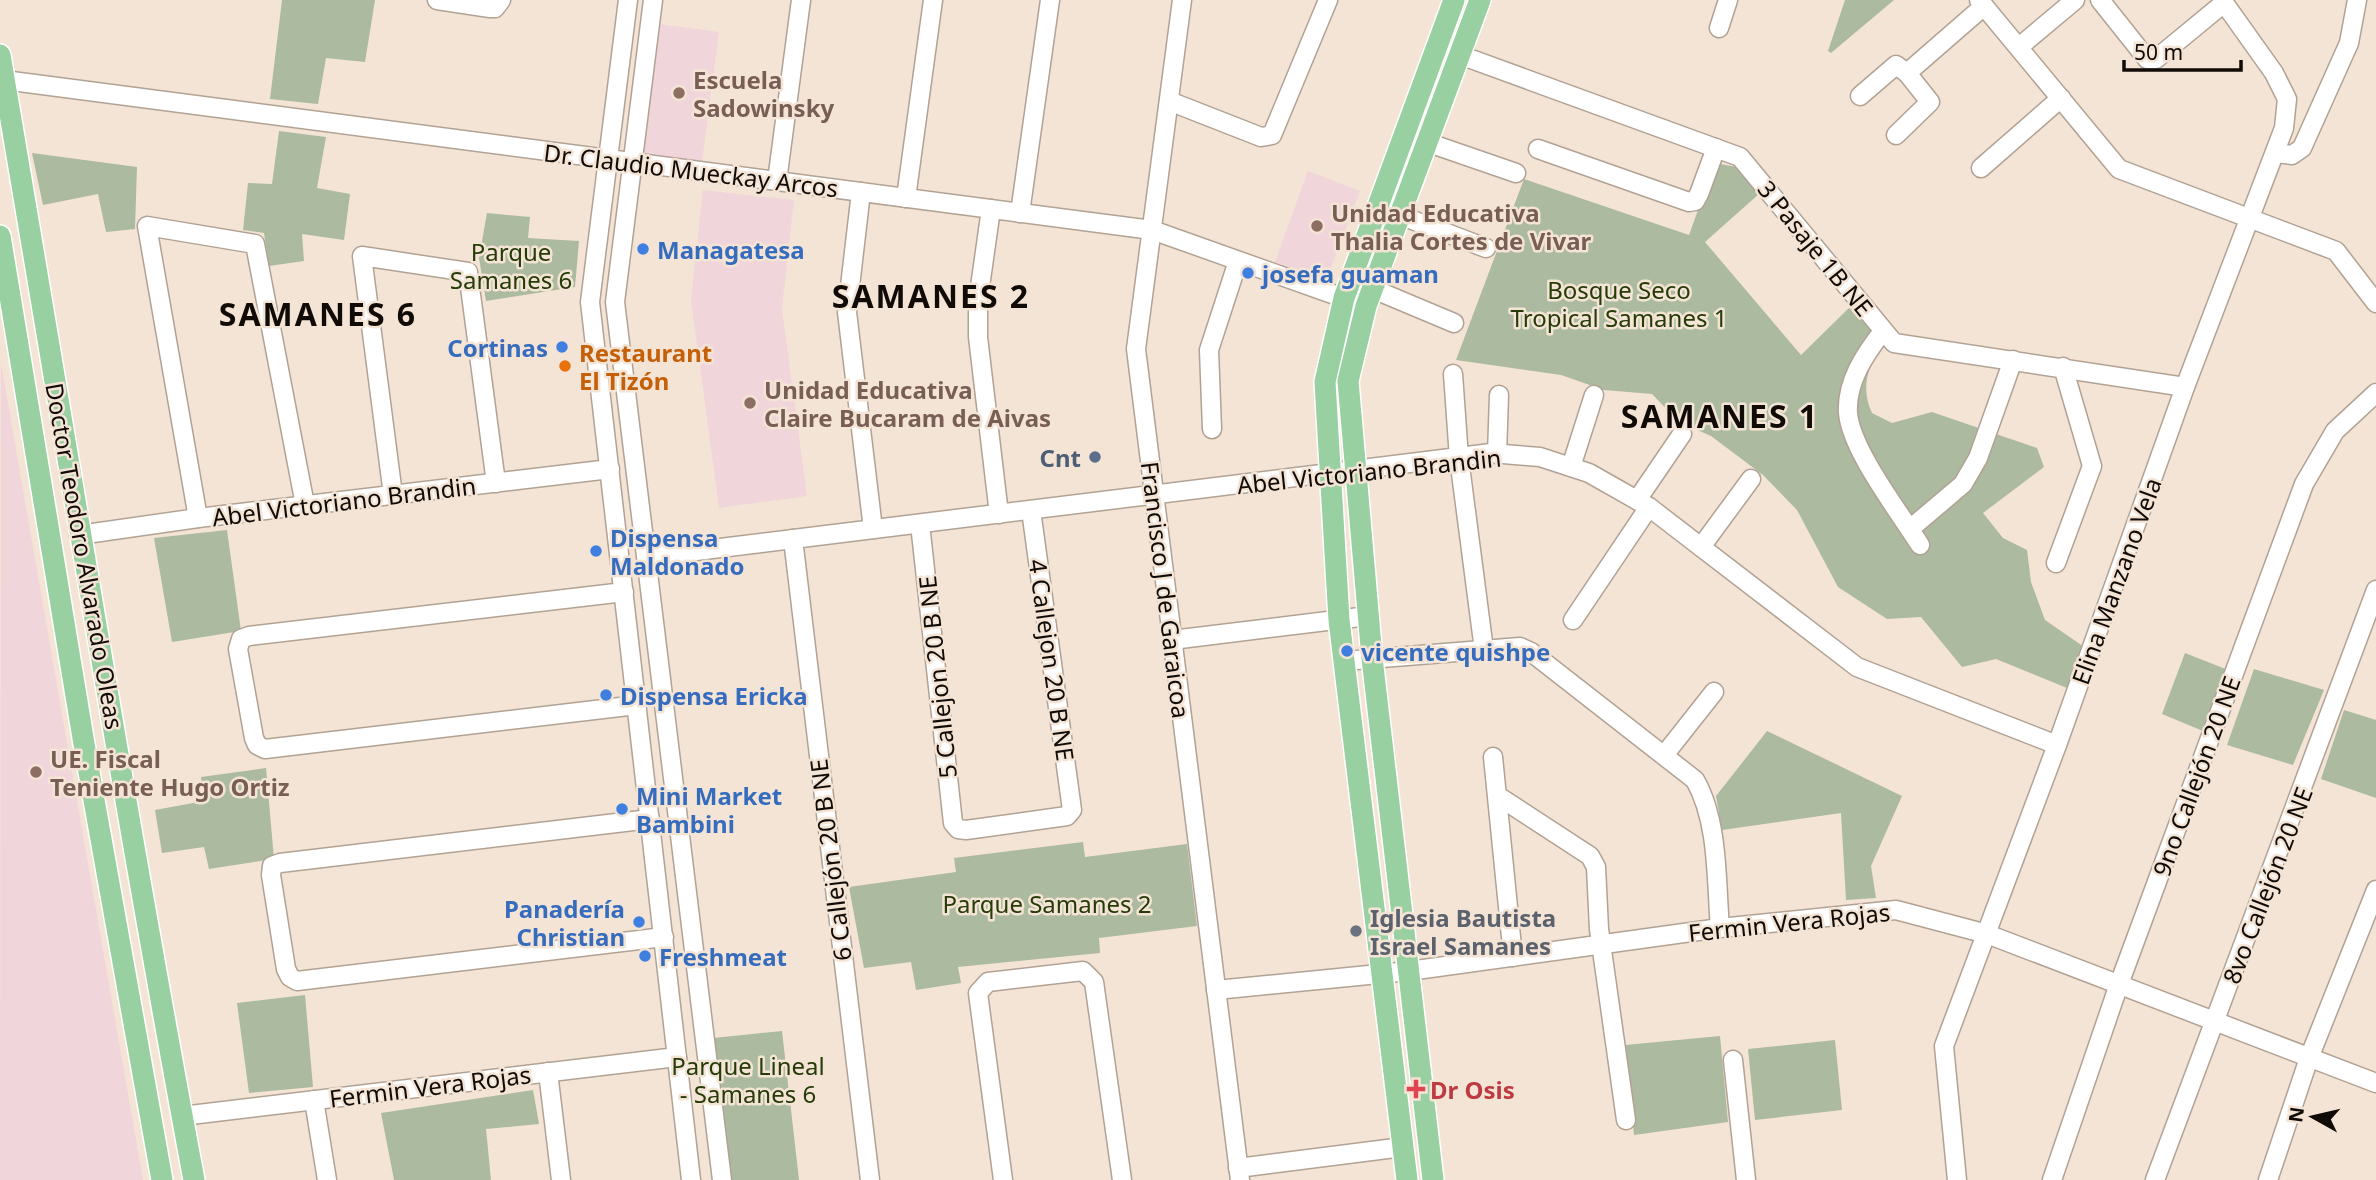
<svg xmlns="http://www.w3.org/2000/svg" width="2376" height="1180" font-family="'Noto Sans',sans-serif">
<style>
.education{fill:#f0d6db}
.green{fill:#acbaa0}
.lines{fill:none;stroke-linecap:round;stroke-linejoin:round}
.minor-casing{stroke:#b1a294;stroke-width:21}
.major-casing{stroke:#fff;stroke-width:24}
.minor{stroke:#fff;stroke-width:18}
.major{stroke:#98d0a2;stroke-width:21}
.education-dot{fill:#8d6e63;stroke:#f4e4d5;stroke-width:2.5}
.shop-dot{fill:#3f7fe0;stroke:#f4e4d5;stroke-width:2.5}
.food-dot{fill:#e8710a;stroke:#f4e4d5;stroke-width:2.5}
.service-dot{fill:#5c6f8a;stroke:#f4e4d5;stroke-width:2.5}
.worship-dot{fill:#6b7280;stroke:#f4e4d5;stroke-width:2.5}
.health-dot{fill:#e0444e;stroke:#f4e4d5;stroke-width:2.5}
.labels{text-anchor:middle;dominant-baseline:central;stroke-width:5;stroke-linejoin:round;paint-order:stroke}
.education-label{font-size:24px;font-weight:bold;fill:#785e54;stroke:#f4e4d5;text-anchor:start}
.street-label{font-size:24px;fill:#100b07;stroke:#f4e4d5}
.shop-label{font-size:24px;font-weight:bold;fill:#366cbe;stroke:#f4e4d5;text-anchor:start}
.park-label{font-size:24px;fill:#253b08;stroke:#f4e4d5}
.food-label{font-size:24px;font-weight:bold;fill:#c56008;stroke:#f4e4d5;text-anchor:start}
.service-label{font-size:24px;font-weight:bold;fill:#4e5e75;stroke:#f4e4d5;text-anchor:end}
.worship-label{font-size:24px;font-weight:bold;fill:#5b616d;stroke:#f4e4d5;text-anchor:start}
.health-label{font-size:24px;font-weight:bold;fill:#be3a42;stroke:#f4e4d5;text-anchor:start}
.district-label{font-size:32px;font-weight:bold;letter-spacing:2px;fill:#100b07;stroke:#f4e4d5}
</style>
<rect width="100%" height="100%" fill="#f4e4d5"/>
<g class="education">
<polygon points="658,24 719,32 702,161 639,154"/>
<polygon points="1308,171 1360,191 1326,281 1275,262"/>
<polygon points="703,190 794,200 782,309 807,496 719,508 691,300"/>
<polygon points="1,363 143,1180 0,1180"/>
</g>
<g class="green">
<polygon points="282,0 375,0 365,62 326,58 318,104 270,99"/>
<polygon points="1845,0 1894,0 1831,53 1828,51"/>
<polygon points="279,131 326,137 317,188 350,194 344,240 302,234 304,261 269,266 264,233 243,230 248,183 272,184"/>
<polygon points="32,153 137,167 135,229 106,232 98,194 43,205"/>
<path d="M1715,163L1737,167L1760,193L1705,242L1801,355L1852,305L1884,346C1866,366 1861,390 1872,413L1892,423L1932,412L2037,448L2044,467L1983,513L2003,538L2027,550L2031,582L2045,620L2087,649L2072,690L1996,659L1962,667L1921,617L1887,619L1838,587L1797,510L1763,475L1711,436L1679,422L1652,394L1604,390L1561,375L1456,360L1524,179L1689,235Z"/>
<polygon points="487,213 530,217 528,238 579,241 575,287 486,301 479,258"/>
<polygon points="227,530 241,631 172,642 154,538"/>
<polygon points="2185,653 2228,670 2203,731 2162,714"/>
<polygon points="2254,669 2324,690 2293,765 2227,745"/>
<polygon points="2344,710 2376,720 2376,798 2321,779"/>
<polygon points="1767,731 1902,796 1871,866 1876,898 1846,900 1841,813 1722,830 1716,796"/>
<polygon points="266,768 274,859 209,869 204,847 162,853 155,810 204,801 201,777"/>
<polygon points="1083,842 1085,857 1187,844 1197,926 1099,938 1100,953 958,967 961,983 916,990 911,962 864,968 849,887 956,872 954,858"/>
<polygon points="305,995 313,1087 249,1093 237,1003"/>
<polygon points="782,1031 799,1180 722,1180 704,1039"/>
<polygon points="1720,1036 1728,1122 1634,1135 1625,1045"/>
<polygon points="1835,1040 1842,1110 1755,1120 1748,1049"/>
<polygon points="533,1090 539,1124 486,1129 491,1180 394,1180 381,1113"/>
</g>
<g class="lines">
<defs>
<g id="minor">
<polyline points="437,0 490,8 495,8 501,0"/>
<polyline points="628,0 590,302 691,1180"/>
<polyline points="653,0 615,302 722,1180"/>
<polyline points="1182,0 1136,349 1240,1180"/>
<polyline points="1979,0 2119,169 2336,251 2376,303"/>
<polyline points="2100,0 2147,59 2156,59 2224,3"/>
<polyline points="1719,28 1728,0"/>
<polyline points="2019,47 2075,0"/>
<polyline points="1460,55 1740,157 1894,343 2185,387"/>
<polyline points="4,80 1152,230 1366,306"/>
<polyline points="1860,96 1896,65 1907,73"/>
<polyline points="1169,101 1261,137 1272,135 1328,0"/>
<polyline points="1896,135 1930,102 1907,73 1984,6"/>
<polyline points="1429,143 1516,173"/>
<polyline points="1538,149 1689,202 1695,201 1699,194 1716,148"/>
<polyline points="2276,153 2292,155 2302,148 2349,43 2357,0"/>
<polyline points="1981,168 2061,98"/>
<polyline points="777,181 801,0"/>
<polyline points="861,192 847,312 873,529"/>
<polyline points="906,198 933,0"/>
<polyline points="991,209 978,301 978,337 999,514"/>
<polyline points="1020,213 1050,0"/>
<polyline points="1402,216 1486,248"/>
<polyline points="1373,289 1454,323"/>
<path d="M1883,331C1865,354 1846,382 1848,413C1851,450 1900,513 1920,545"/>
<polyline points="1453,374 1459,458 1484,650"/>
<polyline points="1212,429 1209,350 1238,261"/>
<polyline points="1497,454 1499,395"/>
<polyline points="1571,467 1594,395"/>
<polyline points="393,495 362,256 468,272 496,483"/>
<polyline points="1637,500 1682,434"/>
<polyline points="198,518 147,226 255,244 305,505"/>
<polyline points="920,524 953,823 958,829 966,830 1067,816 1072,810 1031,510"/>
<polyline points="1910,529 1963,484 1978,458 2013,360"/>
<polyline points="79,535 198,518 610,469"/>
<polyline points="793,539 870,1180"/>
<polyline points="1701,547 1751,479"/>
<polyline points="647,557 1491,453 1540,457 1589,473 1649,507 1857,667 2057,745"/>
<polyline points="2056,563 2092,466 2063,367"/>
<polyline points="624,592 249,636 241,639 238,649 254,738 257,745 265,749 637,705"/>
<polyline points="1573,620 1649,507"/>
<polyline points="1172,640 1368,616"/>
<path d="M1344,661L1520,647L1531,652L1695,780C1719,822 1716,881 1720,928"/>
<polyline points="1665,754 1714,692"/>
<polyline points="1493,757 1513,957"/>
<polyline points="1498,796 1590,856 1596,867 1599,929 1626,1120"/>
<polyline points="650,819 280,863 272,866 271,875 286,969 290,977 297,981 664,937"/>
<polyline points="1216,990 1409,971 1720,928 1896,910 1987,934 2376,1083"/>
<polyline points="1733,1060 1746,1180"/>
<polyline points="548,1072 561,1180"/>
<polyline points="314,1100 327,1180"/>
<polyline points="182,1116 677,1057"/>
<polyline points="1238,1168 1403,1147"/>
<polyline points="1003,1180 978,993 988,982 1083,971 1094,982 1122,1180"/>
<polyline points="1957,1180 1944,1046 2057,745 2185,387 2284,128 2287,99 2274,73 2222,0"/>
<polyline points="2052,1180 2118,987 2304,484 2335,431 2376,393"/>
<polyline points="2155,1180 2376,590"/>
<polyline points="2268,1180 2309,1058 2376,890"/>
</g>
<g id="major">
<path d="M0,55C64,430 124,806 194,1180"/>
<polyline points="0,236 84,744 162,1180"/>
<polyline points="1407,1180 1339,620 1325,382 1344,298 1454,0"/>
<polyline points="1433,1180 1372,658 1348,381 1366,306 1480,0"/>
</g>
</defs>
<use href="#minor" class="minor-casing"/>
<use href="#major" class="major-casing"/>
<use href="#minor" class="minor"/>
<use href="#major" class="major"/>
</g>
<g class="education-dot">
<circle cx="679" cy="93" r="7"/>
<circle cx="1317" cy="226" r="7"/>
<circle cx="750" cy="403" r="7"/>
<circle cx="36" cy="772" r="7"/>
</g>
<g class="shop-dot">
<circle cx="643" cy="249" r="7"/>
<circle cx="1248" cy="273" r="7"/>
<circle cx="562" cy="347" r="7"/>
<circle cx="596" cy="551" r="7"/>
<circle cx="1347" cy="651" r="7"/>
<circle cx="606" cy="695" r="7"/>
<circle cx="622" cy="809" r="7"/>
<circle cx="639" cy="922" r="7"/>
<circle cx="645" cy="956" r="7"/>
</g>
<circle class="food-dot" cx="565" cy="366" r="7"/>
<circle class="service-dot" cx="1095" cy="457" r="7"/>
<circle class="worship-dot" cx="1356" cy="931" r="7"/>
<path class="health-dot" d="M1412.5 1078.5h7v7h7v7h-7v7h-7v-7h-7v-7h7z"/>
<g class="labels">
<g class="education-label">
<text x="693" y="79">Escuela<tspan x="693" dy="28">Sadowinsky</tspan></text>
<text x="1331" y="212">Unidad Educativa<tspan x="1331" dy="28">Thalia Cortes de Vivar</tspan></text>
<text x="764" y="389">Unidad Educativa<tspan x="764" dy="28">Claire Bucaram de Aivas</tspan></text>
<text x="50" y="758">UE. Fiscal<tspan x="50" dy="28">Teniente Hugo Ortiz</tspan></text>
</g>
<g class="street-label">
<text transform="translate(691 170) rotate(7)">Dr. Claudio Mueckay Arcos</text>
<text transform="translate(1816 248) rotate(51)">3 Pasaje 1B NE</text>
<text transform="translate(1369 471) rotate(-6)">Abel Victoriano Brandin</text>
<text transform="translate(344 501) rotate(-7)">Abel Victoriano Brandin</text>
<text transform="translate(85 556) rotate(80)">Doctor Teodoro Alvarado Oleas</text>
<text transform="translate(2116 581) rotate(-70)">Elina Manzano Vela</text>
<text transform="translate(1166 590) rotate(83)">Francisco J de Garaicoa</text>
<text transform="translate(1052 660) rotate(82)">4 Callejon 20 B NE</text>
<text transform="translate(937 677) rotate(-96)">5 Callejon 20 B NE</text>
<text transform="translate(2196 776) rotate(-70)">9no Callejón 20 NE</text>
<text transform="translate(830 860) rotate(-97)">6 Callejón 20 B NE</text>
<text transform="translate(2267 885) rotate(-69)">8vo Callejón 20 NE</text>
<text transform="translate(1789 922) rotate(-6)">Fermin Vera Rojas</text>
<text transform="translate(430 1086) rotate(-7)">Fermin Vera Rojas</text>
</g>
<g class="shop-label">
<text x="657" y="249">Managatesa</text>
<text x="1262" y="273">josefa guaman</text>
<text x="548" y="347" text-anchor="end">Cortinas</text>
<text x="610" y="537">Dispensa<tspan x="610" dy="28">Maldonado</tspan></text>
<text x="1361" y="651">vicente quishpe</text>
<text x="620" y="695">Dispensa Ericka</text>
<text x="636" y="795">Mini Market<tspan x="636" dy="28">Bambini</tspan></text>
<text x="625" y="908" text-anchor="end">Panadería<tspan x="625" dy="28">Christian</tspan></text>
<text x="659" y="956">Freshmeat</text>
</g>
<g class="park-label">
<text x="511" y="251">Parque<tspan x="511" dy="28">Samanes 6</tspan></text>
<text x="1619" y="289">Bosque Seco<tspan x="1619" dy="28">Tropical Samanes 1</tspan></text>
<text x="1047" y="903">Parque Samanes 2</text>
<text x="748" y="1065">Parque Lineal<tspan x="748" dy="28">- Samanes 6</tspan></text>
</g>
<g class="food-label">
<text x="579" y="352">Restaurant<tspan x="579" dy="28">El Tizón</tspan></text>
</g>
<g class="service-label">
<text x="1081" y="457">Cnt</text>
</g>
<g class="worship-label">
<text x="1370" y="917">Iglesia Bautista<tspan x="1370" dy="28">Israel Samanes</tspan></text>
</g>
<g class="health-label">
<text x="1430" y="1089">Dr Osis</text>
</g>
<g class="district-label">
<text x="931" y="295">SAMANES 2</text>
<text x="318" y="313">SAMANES 6</text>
<text x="1720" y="415">SAMANES 1</text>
</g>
</g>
<g transform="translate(2313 1117) rotate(278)" stroke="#f4e4d5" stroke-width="5" paint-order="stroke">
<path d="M0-5L12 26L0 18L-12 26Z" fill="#100b07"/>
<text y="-10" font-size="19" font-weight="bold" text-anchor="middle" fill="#100b07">N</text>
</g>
<path d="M2124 60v10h117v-10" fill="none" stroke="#100b07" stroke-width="3.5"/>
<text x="2134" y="60" font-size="21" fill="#100b07" stroke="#f4e4d5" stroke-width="5" paint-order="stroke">50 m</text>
</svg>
